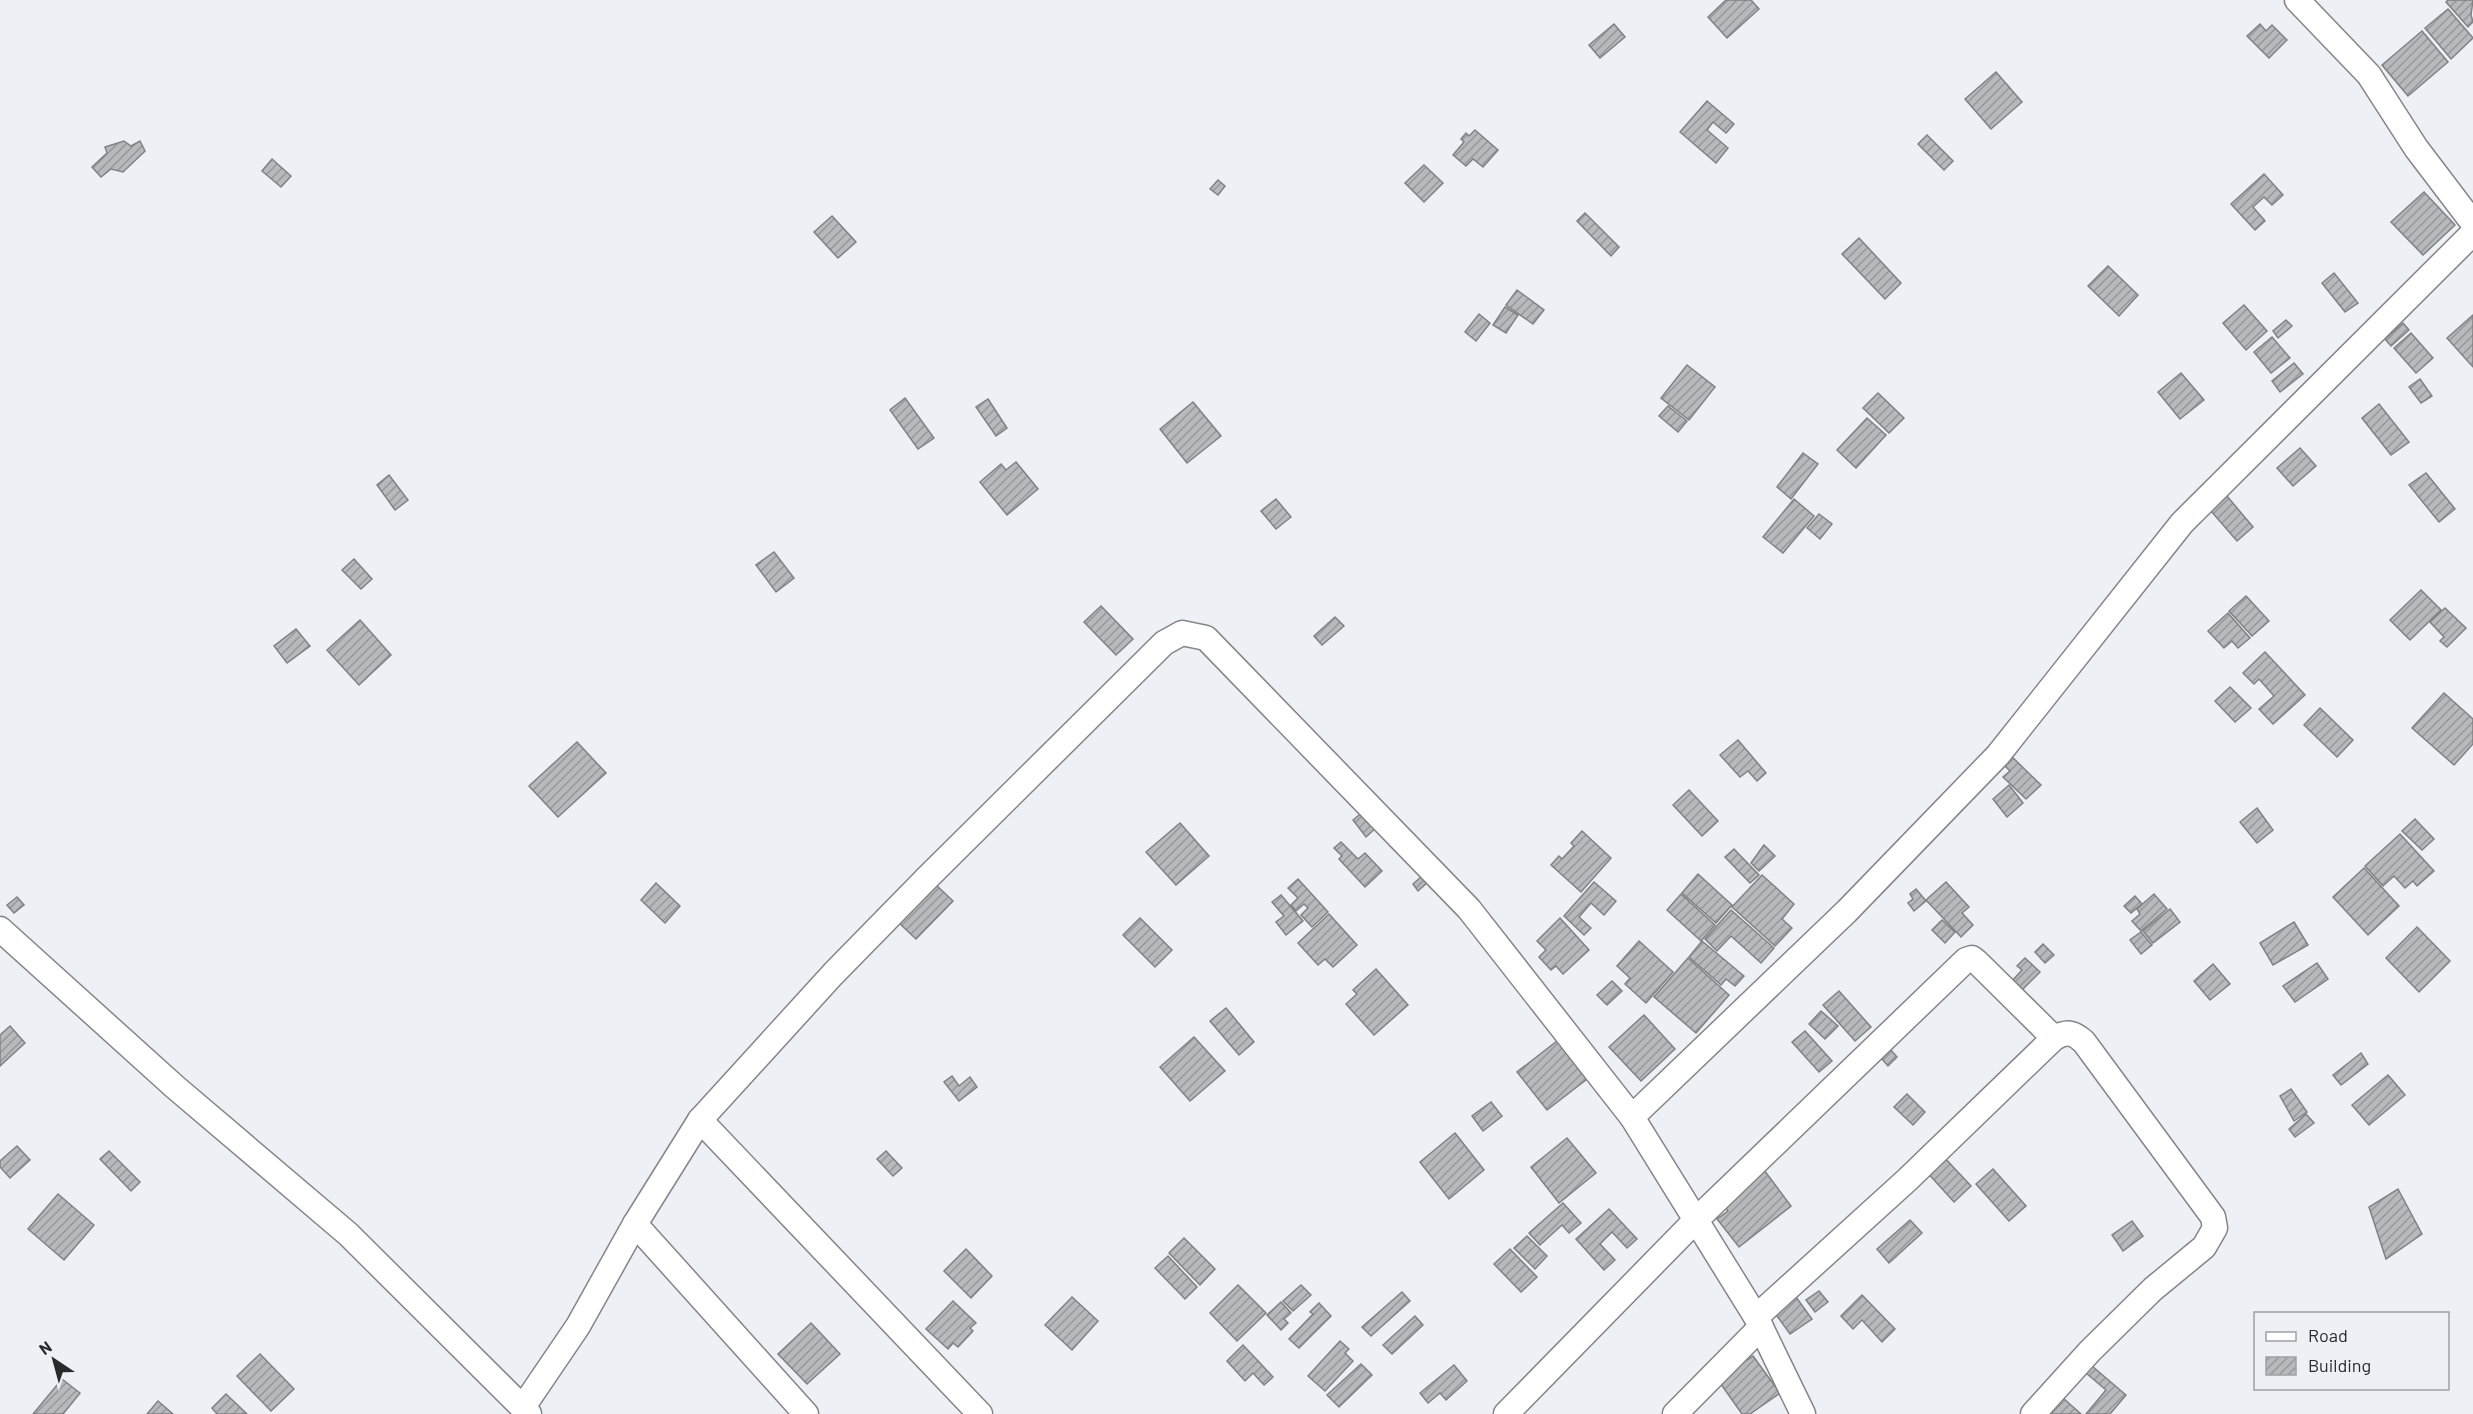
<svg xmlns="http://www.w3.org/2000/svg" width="2473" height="1414" font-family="Barlow,sans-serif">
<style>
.building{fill:url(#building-hatch);stroke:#7f8285;stroke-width:1.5}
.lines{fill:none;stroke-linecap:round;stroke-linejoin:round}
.minor-casing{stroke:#838689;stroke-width:27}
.minor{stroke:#fff;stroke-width:24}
</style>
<defs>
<pattern id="building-hatch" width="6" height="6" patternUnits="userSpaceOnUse" patternTransform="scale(1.5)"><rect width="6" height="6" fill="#b7babd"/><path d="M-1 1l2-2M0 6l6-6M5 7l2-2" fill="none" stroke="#95979a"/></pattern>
</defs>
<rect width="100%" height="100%" fill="#edf0f4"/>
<g class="building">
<polygon points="1726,0 1751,0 1759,9 1727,38 1708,17"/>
<polygon points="2448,0 2473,0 2471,15 2473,22 2468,27 2446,2"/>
<polygon points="2448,9 2473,38 2451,59 2425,28"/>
<polygon points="1614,24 1625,37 1600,58 1589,45"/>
<polygon points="2260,24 2266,31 2272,25 2287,40 2269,58 2247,36"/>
<polygon points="2422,31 2448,62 2408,96 2382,65"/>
<polygon points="1996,72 2022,102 1991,129 1965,99"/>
<polygon points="1707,101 1734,124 1726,133 1713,122 1707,130 1728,148 1716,163 1680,132"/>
<polygon points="1475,130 1498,150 1483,167 1473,159 1466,166 1453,155 1464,142 1461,139 1466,133 1469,136"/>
<polygon points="1927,135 1953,161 1944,170 1918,144"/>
<polygon points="124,141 131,146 140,141 145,151 123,172 111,169 101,177 92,167 107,153 105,147"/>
<polygon points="272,159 291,176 281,187 262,171"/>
<polygon points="1424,165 1443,183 1424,202 1405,183"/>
<polygon points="2264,174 2283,195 2272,205 2264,197 2253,207 2265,221 2255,230 2231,204"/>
<polygon points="1218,180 1225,186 1218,195 1210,189"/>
<polygon points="2424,192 2455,225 2423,255 2391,222"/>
<polygon points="1585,213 1619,247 1611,256 1577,221"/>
<polygon points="832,216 856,242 838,258 814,232"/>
<polygon points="1859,238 1901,283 1885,299 1842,254"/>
<polygon points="2108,266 2138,295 2119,316 2088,286"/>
<polygon points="2334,273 2358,303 2345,312 2322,283"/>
<polygon points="1517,290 1544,310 1533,324 1506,305"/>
<polygon points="2244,305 2267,331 2246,350 2223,323"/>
<polygon points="1505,307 1518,315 1506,333 1493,325"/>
<polygon points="1479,314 1490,323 1476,341 1465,332"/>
<polygon points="2473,315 2473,367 2447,338"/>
<polygon points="2286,320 2292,326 2278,338 2273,331"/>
<polygon points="2403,323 2409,330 2391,346 2385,339"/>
<polygon points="2411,333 2433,358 2416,373 2394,348"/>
<polygon points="2272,337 2290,358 2271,373 2254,352"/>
<polygon points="2294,363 2303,374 2280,392 2272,381"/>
<polygon points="1687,365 1715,387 1689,420 1661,398"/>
<polygon points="2181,373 2204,400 2180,419 2158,392"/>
<polygon points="2420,379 2432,396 2421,403 2409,387"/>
<polygon points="1878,393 1904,418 1889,433 1863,408"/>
<polygon points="905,398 934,438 918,449 890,410"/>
<polygon points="988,399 1007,428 996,436 976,407"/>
<polygon points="1193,402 1221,436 1187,463 1160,429"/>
<polygon points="2379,404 2409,442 2391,455 2362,418"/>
<polygon points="1668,406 1687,421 1678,432 1659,416"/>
<polygon points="1867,418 1886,435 1856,468 1837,450"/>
<polygon points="2300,448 2316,466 2293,486 2277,468"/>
<polygon points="1803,453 1818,464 1791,499 1777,487"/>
<polygon points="1016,462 1038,489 1007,515 980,482 1001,464 1006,470"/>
<polygon points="2426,473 2455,509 2439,522 2409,485"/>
<polygon points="389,475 408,500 395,510 377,485"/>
<polygon points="2221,489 2253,527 2237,541 2204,503"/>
<polygon points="1276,499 1291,517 1276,529 1261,511"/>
<polygon points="1794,499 1814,516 1783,553 1763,537"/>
<polygon points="1819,514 1832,524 1820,539 1807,528"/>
<polygon points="774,552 794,578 776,592 756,565"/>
<polygon points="354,559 372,579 361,589 342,570"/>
<polygon points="2421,590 2441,610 2410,640 2390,620"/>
<polygon points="2246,596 2269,621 2252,636 2229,611"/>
<polygon points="1101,606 1133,639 1116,655 1084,622"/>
<polygon points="2445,608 2466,628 2447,647 2440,641 2444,637 2430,622"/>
<polygon points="2228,613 2250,638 2238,648 2232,641 2224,648 2208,631"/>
<polygon points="1335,617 1344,626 1322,645 1314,636"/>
<polygon points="360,620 391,655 359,685 327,650"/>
<polygon points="296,629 310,646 287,663 274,646"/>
<polygon points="2265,652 2305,695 2273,724 2259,709 2274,696 2259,679 2254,684 2243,673"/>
<polygon points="2230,687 2251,708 2235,722 2215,701"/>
<polygon points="2444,693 2473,719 2473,744 2454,765 2412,728"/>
<polygon points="2320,708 2353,740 2337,757 2304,725"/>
<polygon points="1738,740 1766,773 1757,781 1748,771 1740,777 1720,755"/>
<polygon points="577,742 606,773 558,817 529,786"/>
<polygon points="2009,754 2041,785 2026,799 2003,777 2010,771 2001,762"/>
<polygon points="2009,785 2023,803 2007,817 1993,799"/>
<polygon points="1689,790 1718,821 1702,836 1673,805"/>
<polygon points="2257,808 2273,830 2257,843 2240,822"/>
<polygon points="1365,810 1378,826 1366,837 1353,820"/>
<polygon points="2415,819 2434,839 2422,850 2402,831"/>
<polygon points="1180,823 1209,856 1176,885 1146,852"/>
<polygon points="1582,831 1611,858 1581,892 1551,865 1559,856 1562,859 1574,846 1571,843"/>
<polygon points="2400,834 2434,871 2417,886 2413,881 2405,888 2394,876 2383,886 2365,866"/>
<polygon points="1341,842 1358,859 1365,853 1382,871 1365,887 1339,859 1342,856 1334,848"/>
<polygon points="1764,845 1775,856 1759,871 1751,863"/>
<polygon points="1734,849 1759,875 1750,883 1725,857"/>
<polygon points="2364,868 2399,906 2368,935 2333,897"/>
<polygon points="1698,874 1732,905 1716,923 1682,893"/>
<polygon points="1423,875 1429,881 1418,891 1413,884"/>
<polygon points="1762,875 1794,904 1782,919 1792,928 1775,946 1732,907"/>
<polygon points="1298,879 1328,912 1312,927 1301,915 1308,908 1304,904 1296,911 1291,905 1298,898 1288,888"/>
<polygon points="1594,882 1616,901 1604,915 1591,903 1579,917 1591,928 1584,935 1564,916"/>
<polygon points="1946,882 1969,907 1962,913 1973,925 1961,937 1926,900"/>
<polygon points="656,883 680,906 665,923 641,900"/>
<polygon points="935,884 953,901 916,939 898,922"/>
<polygon points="1916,889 1926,901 1914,911 1908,903 1913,899 1910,894"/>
<polygon points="1681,894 1715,925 1701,941 1667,910"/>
<polygon points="2154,894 2167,909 2141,931 2132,921 2140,914 2137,909"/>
<polygon points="1281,895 1303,921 1286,935 1276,922 1284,916 1272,902"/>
<polygon points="2135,896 2142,904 2131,913 2124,906"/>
<polygon points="17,897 24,905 14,913 7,905"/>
<polygon points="2170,909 2180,922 2153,943 2143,931"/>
<polygon points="1731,910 1774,948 1761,963 1731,936 1717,951 1705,939"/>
<polygon points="1329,914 1357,945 1333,967 1325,959 1318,965 1298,943"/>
<polygon points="1140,918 1172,950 1155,967 1123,935"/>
<polygon points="1560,918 1589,950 1563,974 1556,966 1551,970 1539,957 1546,950 1537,941"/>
<polygon points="1942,920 1955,932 1945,943 1932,930"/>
<polygon points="2294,922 2308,945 2273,965 2260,943"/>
<polygon points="2417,927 2450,961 2419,992 2386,958"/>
<polygon points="2141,932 2152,945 2141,954 2130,940"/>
<polygon points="1639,941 1673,972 1646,1003 1625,984 1630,978 1617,966"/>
<polygon points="1702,941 1744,976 1735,986 1726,979 1721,985 1689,957"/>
<polygon points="2043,944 2054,955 2045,963 2035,952"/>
<polygon points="1688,958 1729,995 1696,1033 1654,997"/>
<polygon points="2025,958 2040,972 2022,990 2012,981 2022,970 2017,966"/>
<polygon points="2317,963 2328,979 2295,1002 2283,986"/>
<polygon points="2213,964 2230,984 2210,1000 2194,981"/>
<polygon points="1376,969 1408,1005 1374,1035 1346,1004 1357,994 1353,990"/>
<polygon points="1612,981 1622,991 1607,1005 1597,995"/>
<polygon points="1839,991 1871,1027 1855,1041 1823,1005"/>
<polygon points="1226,1008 1254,1042 1239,1055 1210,1021"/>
<polygon points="1821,1011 1838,1026 1825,1039 1809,1024"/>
<polygon points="1644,1015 1675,1049 1641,1081 1609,1047"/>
<polygon points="10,1026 25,1043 0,1066 0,1035"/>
<polygon points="1805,1031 1832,1061 1819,1072 1792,1042"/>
<polygon points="1194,1037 1225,1071 1190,1101 1160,1067"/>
<polygon points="1557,1041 1587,1079 1547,1110 1517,1072"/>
<polygon points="1890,1049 1897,1057 1888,1066 1881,1058"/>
<polygon points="2361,1053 2368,1064 2341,1085 2333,1075"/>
<polygon points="2388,1075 2405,1095 2369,1125 2352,1105"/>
<polygon points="952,1076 959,1086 970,1077 977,1087 959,1101 944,1082"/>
<polygon points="2291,1089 2307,1112 2294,1121 2280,1096"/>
<polygon points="1907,1094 1925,1112 1913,1125 1894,1107"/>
<polygon points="1491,1102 1502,1116 1483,1131 1472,1116"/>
<polygon points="2306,1114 2314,1123 2295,1137 2289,1129"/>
<polygon points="1455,1133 1484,1170 1449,1199 1420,1162"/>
<polygon points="1567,1138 1596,1173 1559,1203 1531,1167"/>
<polygon points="17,1146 30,1160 10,1178 0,1167 0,1161"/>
<polygon points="109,1151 140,1182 131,1191 100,1159"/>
<polygon points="886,1151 902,1168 893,1176 877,1159"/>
<polygon points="1941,1154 1971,1186 1954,1202 1925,1170"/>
<polygon points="1993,1169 2026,1206 2009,1221 1976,1184"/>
<polygon points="1764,1170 1791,1206 1739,1247 1717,1219 1728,1211 1722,1203"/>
<polygon points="2398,1189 2422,1234 2386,1259 2369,1207"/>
<polygon points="58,1194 94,1225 64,1260 28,1229"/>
<polygon points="1563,1203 1581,1223 1569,1233 1562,1225 1540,1245 1529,1233"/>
<polygon points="1609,1209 1637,1239 1627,1248 1612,1232 1600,1244 1615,1260 1604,1270 1576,1239"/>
<polygon points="1910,1220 1922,1233 1889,1263 1877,1249"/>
<polygon points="2132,1221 2143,1236 2123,1251 2112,1235"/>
<polygon points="1527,1236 1547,1256 1535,1269 1514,1248"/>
<polygon points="1184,1238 1215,1269 1200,1285 1169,1253"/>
<polygon points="966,1249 992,1276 971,1298 944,1271"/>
<polygon points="1510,1249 1537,1277 1521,1292 1494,1264"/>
<polygon points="1168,1256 1197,1287 1185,1299 1155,1268"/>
<polygon points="1238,1285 1266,1313 1237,1341 1210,1313"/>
<polygon points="1301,1285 1311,1295 1293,1311 1283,1301"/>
<polygon points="1819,1291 1828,1302 1815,1312 1806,1300"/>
<polygon points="1402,1292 1410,1301 1371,1336 1362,1327"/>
<polygon points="1793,1293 1812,1319 1790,1334 1772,1309"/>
<polygon points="1862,1295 1895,1329 1882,1342 1862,1320 1853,1329 1841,1316"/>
<polygon points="1072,1297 1098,1321 1072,1350 1045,1325"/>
<polygon points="953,1301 976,1323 970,1328 973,1331 958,1347 953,1343 948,1349 926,1329"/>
<polygon points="1281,1302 1291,1313 1284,1319 1288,1323 1281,1330 1267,1315"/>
<polygon points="1319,1303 1331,1316 1299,1348 1289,1339 1313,1314 1310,1312"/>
<polygon points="1415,1316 1423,1325 1392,1354 1383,1345"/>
<polygon points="811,1323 840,1354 807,1384 778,1354"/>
<polygon points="1340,1341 1349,1349 1345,1353 1353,1361 1325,1391 1308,1376"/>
<polygon points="1243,1345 1273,1377 1264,1385 1253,1373 1245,1381 1227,1361"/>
<polygon points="260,1354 294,1389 271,1411 237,1376"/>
<polygon points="1753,1356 1780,1393 1750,1414 1742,1414 1718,1380"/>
<polygon points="1361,1364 1372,1375 1339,1407 1327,1395"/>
<polygon points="1454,1365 1467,1381 1446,1400 1440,1393 1428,1403 1420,1393"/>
<polygon points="2092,1366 2126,1395 2110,1414 2086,1414 2106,1390 2086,1373"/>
<polygon points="62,1379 80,1393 63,1414 33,1414"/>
<polygon points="226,1394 247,1414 217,1414 212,1408"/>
<polygon points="2063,1398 2081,1414 2050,1414"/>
<polygon points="158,1401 173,1414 147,1414"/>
</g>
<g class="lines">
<defs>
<g id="minor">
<polyline points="2297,0 2369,75 2416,148 2473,223"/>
<polyline points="0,929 175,1087 348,1234 529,1414"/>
<polyline points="1632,1117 1847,911 1998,755 2182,523 2473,233"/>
<polyline points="700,1120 980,1414"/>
<polyline points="635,1224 806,1414"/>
<path d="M1756,1317L1907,1180L2054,1038C2067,1031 2073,1032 2084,1042L2213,1217L2215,1228L2204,1247L2153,1289L2090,1351L2033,1414"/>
<polyline points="523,1407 578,1326 635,1224 700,1120 833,974 927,878 1164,643 1182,633 1206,638 1469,909 1632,1117 1756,1317 1803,1414"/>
<polyline points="1506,1414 1697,1219 1966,960 1972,958 1977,962 2054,1038"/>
<polyline points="1675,1414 1761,1327"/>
</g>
</defs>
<use href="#minor" class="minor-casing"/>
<use href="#minor" class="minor"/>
</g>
<rect x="2254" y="1312" width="195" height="78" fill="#edf0f4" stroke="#9ea0a4" stroke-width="1.5"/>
<rect x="2266" y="1332" width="30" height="9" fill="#ffffff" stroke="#9ea0a4" stroke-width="1.5"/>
<text x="2308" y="1342" font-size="18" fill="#28292b">Road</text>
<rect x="2266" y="1357" width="30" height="18" fill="url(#building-hatch)" stroke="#9ea0a4" stroke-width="1.5"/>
<text x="2308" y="1372" font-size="18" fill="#28292b">Building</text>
<g transform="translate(54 1360) rotate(324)" stroke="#edf0f4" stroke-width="4.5" paint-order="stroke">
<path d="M0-4.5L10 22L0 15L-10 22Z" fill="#28292b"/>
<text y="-9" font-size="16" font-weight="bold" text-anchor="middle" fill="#28292b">N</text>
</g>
</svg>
